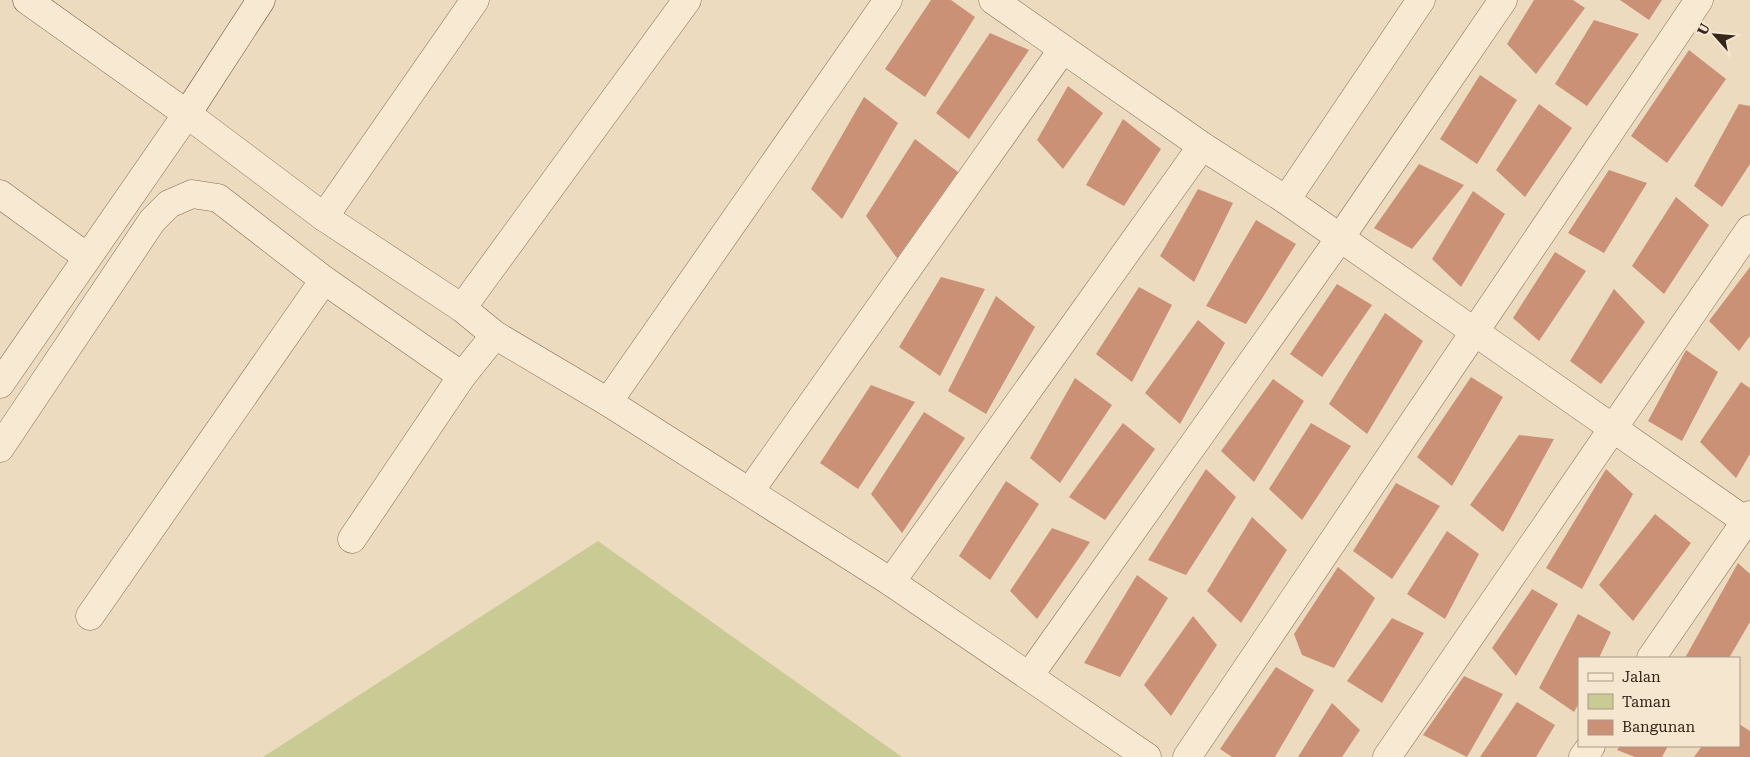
<svg xmlns="http://www.w3.org/2000/svg" width="1750" height="757" font-family="'Roboto Serif',serif">
<style>
.green{fill:#cacb94}
.building{fill:#cb9176}
.lines{fill:none;stroke-linecap:round;stroke-linejoin:round}
.minor-casing{stroke:#866c58;stroke-width:29}
.secondary-casing{stroke:#674d3c;stroke-width:29}
.minor{stroke:#f8e9d3;stroke-width:28}
.secondary{stroke:#f8e9d3;stroke-width:28}
</style>
<rect width="100%" height="100%" fill="#eddbc0"/>
<polygon class="green" points="598,541 902,757 263,757"/>
<g class="building">
<polygon points="931,0 951,0 975,17 925,97 885,69"/>
<polygon points="1534,0 1573,0 1585,8 1536,74 1507,44"/>
<polygon points="1620,0 1662,0 1649,20"/>
<polygon points="1594,20 1639,34 1587,106 1555,84"/>
<polygon points="990,33 1029,50 969,139 936,113"/>
<polygon points="1689,50 1726,79 1667,163 1631,136"/>
<polygon points="1480,75 1517,100 1477,164 1440,139"/>
<polygon points="1068,86 1103,113 1063,169 1037,140"/>
<polygon points="864,97 898,123 842,219 811,189"/>
<polygon points="1539,104 1572,128 1525,197 1496,170"/>
<polygon points="1739,104 1750,106 1750,164 1722,207 1694,186"/>
<polygon points="1123,119 1161,149 1124,206 1086,185"/>
<polygon points="915,139 958,172 897,258 866,216"/>
<polygon points="1419,164 1464,185 1412,249 1374,228"/>
<polygon points="1609,170 1647,183 1604,253 1568,233"/>
<polygon points="1198,189 1233,203 1194,282 1160,256"/>
<polygon points="1473,191 1505,214 1461,287 1432,259"/>
<polygon points="1676,197 1709,225 1664,294 1632,266"/>
<polygon points="1256,220 1296,244 1246,324 1206,306"/>
<polygon points="1555,252 1586,271 1539,341 1513,318"/>
<polygon points="1750,267 1750,336 1739,351 1709,321"/>
<polygon points="941,277 985,289 940,376 899,347"/>
<polygon points="1337,284 1372,305 1322,377 1290,354"/>
<polygon points="1139,287 1172,305 1132,382 1096,354"/>
<polygon points="1614,289 1645,322 1601,384 1570,361"/>
<polygon points="996,296 1035,327 986,414 948,391"/>
<polygon points="1385,313 1423,341 1367,434 1329,404"/>
<polygon points="1198,320 1225,343 1180,424 1145,393"/>
<polygon points="1686,350 1718,372 1682,441 1648,421"/>
<polygon points="1471,377 1503,397 1452,486 1417,457"/>
<polygon points="1075,378 1112,405 1060,483 1030,458"/>
<polygon points="1273,379 1304,401 1254,482 1221,451"/>
<polygon points="1741,382 1750,388 1750,454 1736,478 1700,442"/>
<polygon points="871,385 915,402 858,489 820,463"/>
<polygon points="924,412 965,438 902,533 871,494"/>
<polygon points="1123,423 1155,449 1105,520 1069,497"/>
<polygon points="1311,423 1351,446 1302,520 1269,489"/>
<polygon points="1519,435 1554,439 1503,532 1470,505"/>
<polygon points="1206,469 1236,497 1186,575 1148,560"/>
<polygon points="1606,469 1633,494 1582,589 1546,568"/>
<polygon points="1006,481 1039,504 990,580 959,556"/>
<polygon points="1396,483 1440,506 1392,579 1353,551"/>
<polygon points="1655,514 1691,543 1633,621 1599,585"/>
<polygon points="1252,517 1287,550 1241,623 1207,591"/>
<polygon points="1052,528 1090,542 1037,619 1010,591"/>
<polygon points="1447,531 1479,554 1445,619 1407,594"/>
<polygon points="1738,563 1750,574 1750,622 1729,658 1685,658"/>
<polygon points="1338,567 1375,598 1334,668 1302,655 1294,634"/>
<polygon points="1137,575 1168,598 1120,677 1084,663"/>
<polygon points="1532,589 1558,604 1516,676 1492,648"/>
<polygon points="1578,614 1611,632 1599,658 1579,658 1579,703 1574,712 1539,688"/>
<polygon points="1193,616 1217,645 1171,716 1144,685"/>
<polygon points="1392,618 1424,633 1382,703 1347,681"/>
<polygon points="1276,667 1314,690 1275,757 1232,757 1220,749"/>
<polygon points="1464,676 1503,694 1467,757 1423,735"/>
<polygon points="1517,702 1555,725 1536,757 1480,757"/>
<polygon points="1332,703 1360,730 1342,757 1298,757"/>
<polygon points="1739,724 1750,731 1750,757 1694,757 1702,746 1739,746"/>
<polygon points="1620,746 1668,746 1662,757 1635,757 1617,750"/>
</g>
<g class="lines">
<defs>
<g id="minor">
<polyline points="993,0 1202,146 1286,200 1750,524"/>
<polyline points="0,194 87,257"/>
<polyline points="1286,200 1421,0"/>
<polyline points="324,217 475,0"/>
<polyline points="462,308 687,0"/>
<polyline points="0,384 187,114 324,217 462,308 495,335 608,402 891,582 1147,757"/>
<polyline points="608,402 888,0"/>
<polyline points="0,448 152,221 169,204 192,194 218,198 324,280 462,376"/>
<polyline points="750,491 1063,49"/>
<polyline points="352,539 462,376 495,335"/>
<polyline points="891,582 1202,146"/>
<polyline points="90,616 324,280"/>
<polyline points="1651,658 1750,515"/>
<polyline points="1029,676 1340,238 1503,0"/>
<polyline points="1187,757 1699,0"/>
<polyline points="1387,757 1750,229"/>
<polyline points="1583,757 1591,746"/>
</g>
<polyline id="secondary" points="27,0 187,114 261,0"/>
</defs>
<use href="#minor" class="minor-casing"/>
<use href="#secondary" class="secondary-casing"/>
<use href="#minor" class="minor"/>
<use href="#secondary" class="secondary"/>
</g>
<rect x="1578" y="657" width="162" height="90" fill="#f5e6cf" stroke="#a89987"/>
<rect x="1588" y="673" width="25" height="8" fill="#f8e9d3" stroke="#a89987"/>
<text x="1622" y="682" font-size="15" fill="#35261c">Jalan</text>
<rect x="1588" y="694" width="25" height="15" fill="#cacb94" stroke="#a89987"/>
<text x="1622" y="707" font-size="15" fill="#35261c">Taman</text>
<rect x="1588" y="720" width="25" height="15" fill="#cb9176" stroke="#a89987"/>
<text x="1622" y="732" font-size="15" fill="#35261c">Bangunan</text>
<g transform="translate(1715 35) rotate(297)" stroke="#f5e6cf" stroke-width="4" paint-order="stroke">
<path d="M0-4L9 19L0 12L-9 19Z" fill="#35261c"/>
<text y="-8" font-size="14" font-weight="bold" text-anchor="middle" fill="#35261c">U</text>
</g>
</svg>
